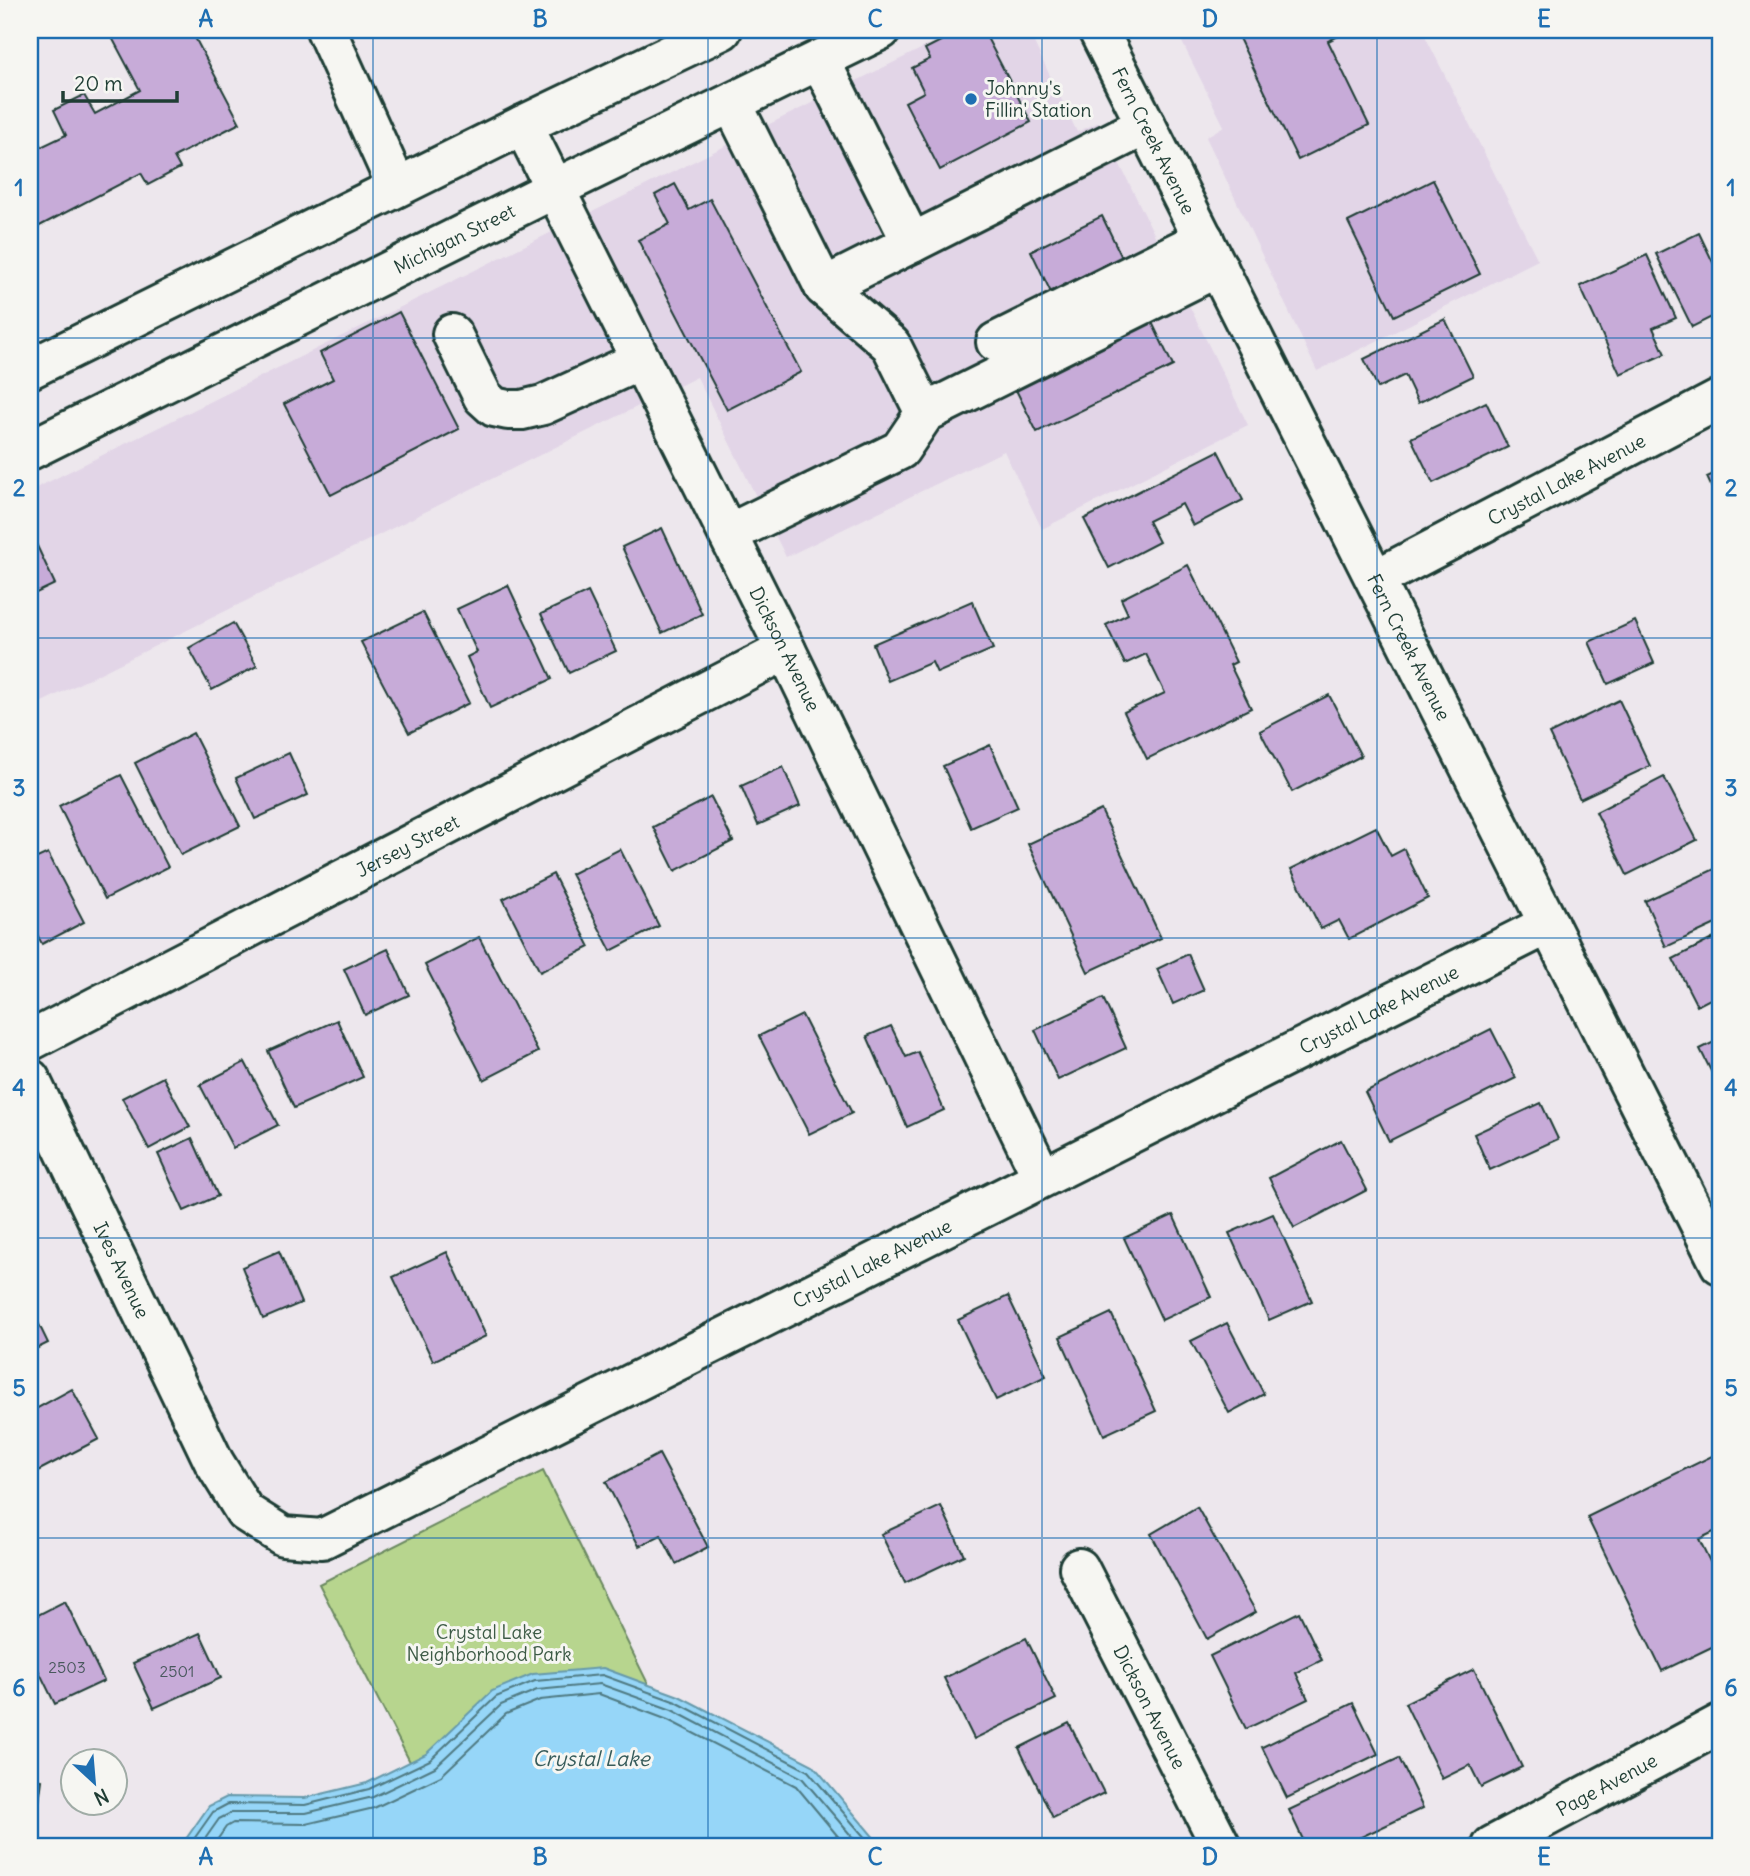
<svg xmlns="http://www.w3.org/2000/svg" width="1750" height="1876" font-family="Delius,sans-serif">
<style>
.built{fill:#e2d5e7}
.green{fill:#b7d58e;stroke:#6b8961;stroke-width:2}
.water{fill:#96d6f8;stroke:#69a;stroke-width:2}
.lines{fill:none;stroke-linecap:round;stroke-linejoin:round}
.shore{stroke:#4f7a82;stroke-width:2}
.building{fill:#c7abd8;stroke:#1f3d34;stroke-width:2}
.minor-casing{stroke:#1f3d34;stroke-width:44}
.minor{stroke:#f6f6f2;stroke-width:38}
.grid{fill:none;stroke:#1f6fb2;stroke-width:2;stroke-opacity:0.55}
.poi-dot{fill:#1f6fb2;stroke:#f6f6f2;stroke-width:2.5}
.labels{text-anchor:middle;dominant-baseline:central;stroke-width:6;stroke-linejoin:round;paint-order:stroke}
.number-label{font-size:16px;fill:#49585d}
.poi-label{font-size:19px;fill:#1f3d34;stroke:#f6f6f2;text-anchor:start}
.street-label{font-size:19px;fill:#1f3d34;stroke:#f6f6f2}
.park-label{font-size:19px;fill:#3d5b46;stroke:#f6f6f2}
.water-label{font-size:21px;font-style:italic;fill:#375c5b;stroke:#f6f6f2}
.neatline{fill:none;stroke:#1f6fb2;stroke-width:2.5}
.grid-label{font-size:23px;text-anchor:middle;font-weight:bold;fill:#1f6fb2}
</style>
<rect width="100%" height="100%" fill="#ede7ed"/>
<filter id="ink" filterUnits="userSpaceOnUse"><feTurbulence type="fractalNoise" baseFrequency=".0143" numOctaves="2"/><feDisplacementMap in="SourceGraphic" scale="14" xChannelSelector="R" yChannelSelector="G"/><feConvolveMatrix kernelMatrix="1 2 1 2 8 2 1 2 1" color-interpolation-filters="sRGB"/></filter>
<g filter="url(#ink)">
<g class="built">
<polygon points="959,30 1028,30 1077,132 1099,122 1248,425 1042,529 1004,451 786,557 697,377 30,708 30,491"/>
<polygon points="1176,30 1422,30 1538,260 1317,371 1206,137 1224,126"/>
</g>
<polygon class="green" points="543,1471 728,1846 453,1846 319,1584"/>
<polygon class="water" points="603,1668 679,1696 813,1765 881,1846 181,1846 209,1806 227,1797 305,1798 367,1783 426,1754 492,1691 533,1674"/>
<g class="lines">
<g class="shore">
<polyline points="189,1846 213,1812 228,1804 305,1805 369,1789 430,1760 496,1697 535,1681 602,1675 676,1702 808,1771 872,1846"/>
<polyline points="200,1846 219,1819 231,1813 306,1813 373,1797 435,1767 501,1705 537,1690 600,1684 672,1710 802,1778 860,1846"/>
<polyline points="213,1846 226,1827 233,1823 306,1824 374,1808 441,1776 506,1714 540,1700 599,1694 668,1720 796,1786 846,1846"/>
</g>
</g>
<g class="building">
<polygon points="108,30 191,30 240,123 174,157 180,168 148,185 141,173 30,231 30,126 41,147 66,135 54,110 84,95 95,114 140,90"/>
<polygon points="962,30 983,30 1031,122 940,170 905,102 924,92 912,68 930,59 925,49"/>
<polygon points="1235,30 1351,30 1328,41 1369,125 1298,160"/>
<polygon points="1433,180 1480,274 1394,316 1348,222"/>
<polygon points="675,184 689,210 710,199 801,372 727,410 638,240 670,224 655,195"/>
<polygon points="1102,216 1127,268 1056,303 1031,251"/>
<polygon points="1699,233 1720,277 1720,313 1692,327 1656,254"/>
<polygon points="1647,255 1676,318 1653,328 1665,354 1620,374 1580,286"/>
<polygon points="399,312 459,429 331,495 284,404 333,379 320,353"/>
<polygon points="1148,314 1173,366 1037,432 1011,380"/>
<polygon points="1445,319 1473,376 1418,403 1405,375 1378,388 1364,359"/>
<polygon points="1486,402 1508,447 1433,483 1411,438"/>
<polygon points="1218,451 1243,500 1193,526 1182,504 1148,521 1159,542 1109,568 1084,519"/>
<polygon points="1720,471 1720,506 1707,477"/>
<polygon points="662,528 702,614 662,633 622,547"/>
<polygon points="30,531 55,584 30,596"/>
<polygon points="1188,565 1236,662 1230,665 1251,708 1147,759 1124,712 1165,693 1146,654 1125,664 1106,625 1128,614 1121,599"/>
<polygon points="508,585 552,679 490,708 467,657 477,652 457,609"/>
<polygon points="588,592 616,651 569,673 541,614"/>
<polygon points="972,601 993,649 937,673 932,662 888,681 873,644"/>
<polygon points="423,612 469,703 409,733 361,642"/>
<polygon points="1635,621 1654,663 1608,684 1589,642"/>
<polygon points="233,623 257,666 212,690 189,648"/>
<polygon points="1329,695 1361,756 1292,792 1260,731"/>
<polygon points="1619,700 1650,766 1580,799 1549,734"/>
<polygon points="193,733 240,826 181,855 135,763"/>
<polygon points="990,745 1018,807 971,828 943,766"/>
<polygon points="289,753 308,795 255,819 236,778"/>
<polygon points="783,767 800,806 758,825 741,786"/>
<polygon points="121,775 168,867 105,899 59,806"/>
<polygon points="1664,777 1697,840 1627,875 1596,812"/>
<polygon points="711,797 733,841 675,871 653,827"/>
<polygon points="1101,810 1161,938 1088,972 1028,844"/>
<polygon points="1376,827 1391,856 1404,849 1428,898 1349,939 1339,920 1321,929 1291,869"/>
<polygon points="620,849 659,926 611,951 571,874"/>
<polygon points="30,850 35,859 48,853 84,922 42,944 30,921"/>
<polygon points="1719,867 1720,922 1666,947 1645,901"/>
<polygon points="553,874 590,947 540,972 503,899"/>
<polygon points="1720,935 1720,994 1697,1006 1673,959"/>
<polygon points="479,937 538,1052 484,1080 425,965"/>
<polygon points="388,949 409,995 365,1015 344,969"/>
<polygon points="1188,954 1204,990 1173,1004 1157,969"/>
<polygon points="1103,998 1126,1048 1058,1080 1035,1030"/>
<polygon points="802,1015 852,1113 809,1134 759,1036"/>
<polygon points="337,1020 363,1077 294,1108 268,1051"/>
<polygon points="891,1026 906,1057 918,1052 944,1110 907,1127 867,1036"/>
<polygon points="1491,1029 1516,1078 1389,1141 1365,1092"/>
<polygon points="1720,1039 1720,1089 1700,1049"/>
<polygon points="245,1062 278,1125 233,1148 200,1085"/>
<polygon points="163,1077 190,1127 149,1149 122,1098"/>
<polygon points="1541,1103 1558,1139 1490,1170 1474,1134"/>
<polygon points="192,1138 218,1196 184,1211 158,1154"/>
<polygon points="1341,1140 1367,1190 1294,1228 1269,1178"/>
<polygon points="1273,1214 1312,1301 1269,1320 1229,1233"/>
<polygon points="1173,1215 1211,1297 1162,1320 1124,1238"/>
<polygon points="279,1251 301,1303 263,1319 242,1267"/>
<polygon points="447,1252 486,1336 433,1361 393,1277"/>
<polygon points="1008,1296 1046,1376 996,1400 958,1320"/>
<polygon points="30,1306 48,1343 30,1352"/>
<polygon points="1111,1313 1156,1411 1104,1435 1060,1337"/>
<polygon points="1227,1323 1264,1394 1229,1413 1191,1341"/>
<polygon points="72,1389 99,1439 30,1475 30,1412"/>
<polygon points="1720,1452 1720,1529 1699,1539 1720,1582 1720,1643 1662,1671 1587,1517"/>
<polygon points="659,1454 708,1547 676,1564 661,1535 639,1546 606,1482"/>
<polygon points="941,1506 964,1555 905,1583 881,1534"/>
<polygon points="1197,1507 1256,1612 1207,1639 1151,1534"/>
<polygon points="65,1601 104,1681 55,1704 30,1653 30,1619"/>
<polygon points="1299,1612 1322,1660 1296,1673 1308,1699 1246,1729 1210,1656"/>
<polygon points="200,1633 221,1678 154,1708 133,1663"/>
<polygon points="1026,1638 1056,1699 974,1739 944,1678"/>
<polygon points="1474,1669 1522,1767 1481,1787 1470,1765 1442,1779 1405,1703"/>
<polygon points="1353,1703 1378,1754 1287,1798 1262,1747"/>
<polygon points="1069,1723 1104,1793 1053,1818 1019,1748"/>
<polygon points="1399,1758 1423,1808 1342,1846 1306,1846 1289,1810"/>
<polygon points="30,1778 42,1780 33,1846 30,1846"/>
</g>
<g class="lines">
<defs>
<g id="minor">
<polyline points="326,30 397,187"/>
<path id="s1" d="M1098,30L1720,1264"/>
<polyline points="820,60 912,243 1146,125"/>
<polyline points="732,103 824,287 891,345 925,413"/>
<path id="s2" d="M523,125L786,650L1042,1177"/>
<polyline points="824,287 912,243"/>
<polyline points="452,334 483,397 494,407 508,410 522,410 543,405 641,360"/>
<polyline points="996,342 1204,239"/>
<polyline points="30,369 523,125 722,30"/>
<path id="s3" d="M30,450L554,189L881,30"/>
<polyline points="728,534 900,450 925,413 1218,267"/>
<path id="s4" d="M1376,579L1720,399"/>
<path id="s5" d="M30,1041L786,650"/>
<path id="s6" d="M30,1079L214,1462L245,1512L283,1536L322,1539L1549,924"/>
<path id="s7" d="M1079,1568L1221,1846"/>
<path id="s8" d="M1492,1846L1720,1724"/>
</g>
</defs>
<use href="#minor" class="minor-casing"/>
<use href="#minor" class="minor"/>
</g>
</g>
<path class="grid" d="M373,30V1846M708,30V1846M1042,30V1846M1377,30V1846M30,338H1720M30,638H1720M30,938H1720M30,1238H1720M30,1538H1720"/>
<circle class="poi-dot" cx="971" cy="99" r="7"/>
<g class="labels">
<g class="number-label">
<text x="67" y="1667">2503</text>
<text x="177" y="1671">2501</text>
</g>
<g class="poi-label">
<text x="985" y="88">Johnny's<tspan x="985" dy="22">Fillin' Station</tspan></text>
</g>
<g class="street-label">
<text stroke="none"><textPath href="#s1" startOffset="124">Fern Creek Avenue</textPath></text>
<text stroke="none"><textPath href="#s3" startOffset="474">Michigan Street</textPath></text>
<text stroke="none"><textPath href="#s4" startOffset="215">Crystal Lake Avenue</textPath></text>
<text stroke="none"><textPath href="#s1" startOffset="691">Fern Creek Avenue</textPath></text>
<text stroke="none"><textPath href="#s2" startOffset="586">Dickson Avenue</textPath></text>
<text stroke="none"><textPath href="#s5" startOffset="425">Jersey Street</textPath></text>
<text stroke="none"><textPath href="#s6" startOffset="1750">Crystal Lake Avenue</textPath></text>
<text stroke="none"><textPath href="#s6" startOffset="1183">Crystal Lake Avenue</textPath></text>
<text stroke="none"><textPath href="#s6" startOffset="212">Ives Avenue</textPath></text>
<text stroke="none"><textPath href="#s7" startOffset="156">Dickson Avenue</textPath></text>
<text stroke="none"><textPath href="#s8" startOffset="130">Page Avenue</textPath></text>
</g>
<g class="park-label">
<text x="489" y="1632">Crystal Lake<tspan x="489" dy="22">Neighborhood Park</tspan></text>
</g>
<g class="water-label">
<text x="591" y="1758">Crystal Lake</text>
</g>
</g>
<rect width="1750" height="1876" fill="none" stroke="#f6f6f2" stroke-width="77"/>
<g transform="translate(94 1782) rotate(154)"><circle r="33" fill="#f6f6f2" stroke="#a0aca6" stroke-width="2"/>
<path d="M0-5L12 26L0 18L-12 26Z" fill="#1f6fb2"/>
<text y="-10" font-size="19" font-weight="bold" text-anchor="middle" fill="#1f3d34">N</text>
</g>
<path d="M63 91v10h114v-10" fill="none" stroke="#1f3d34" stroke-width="3.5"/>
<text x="74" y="91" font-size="21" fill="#1f3d34" stroke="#f6f6f2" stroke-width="5" paint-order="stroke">20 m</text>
<rect x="38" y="38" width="1674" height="1800" class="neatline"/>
<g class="grid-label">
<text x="206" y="27">A</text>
<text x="540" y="27">B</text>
<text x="875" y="27">C</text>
<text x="1210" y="27">D</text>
<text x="1544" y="27">E</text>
<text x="19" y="196">1</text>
<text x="1731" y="196">1</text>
<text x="19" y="496">2</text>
<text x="1731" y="496">2</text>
<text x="19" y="796">3</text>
<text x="1731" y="796">3</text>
<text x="19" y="1096">4</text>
<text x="1731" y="1096">4</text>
<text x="19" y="1396">5</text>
<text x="1731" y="1396">5</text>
<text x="19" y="1696">6</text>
<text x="1731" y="1696">6</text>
<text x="206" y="1865">A</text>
<text x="540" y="1865">B</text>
<text x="875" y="1865">C</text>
<text x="1210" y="1865">D</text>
<text x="1544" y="1865">E</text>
</g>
</svg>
